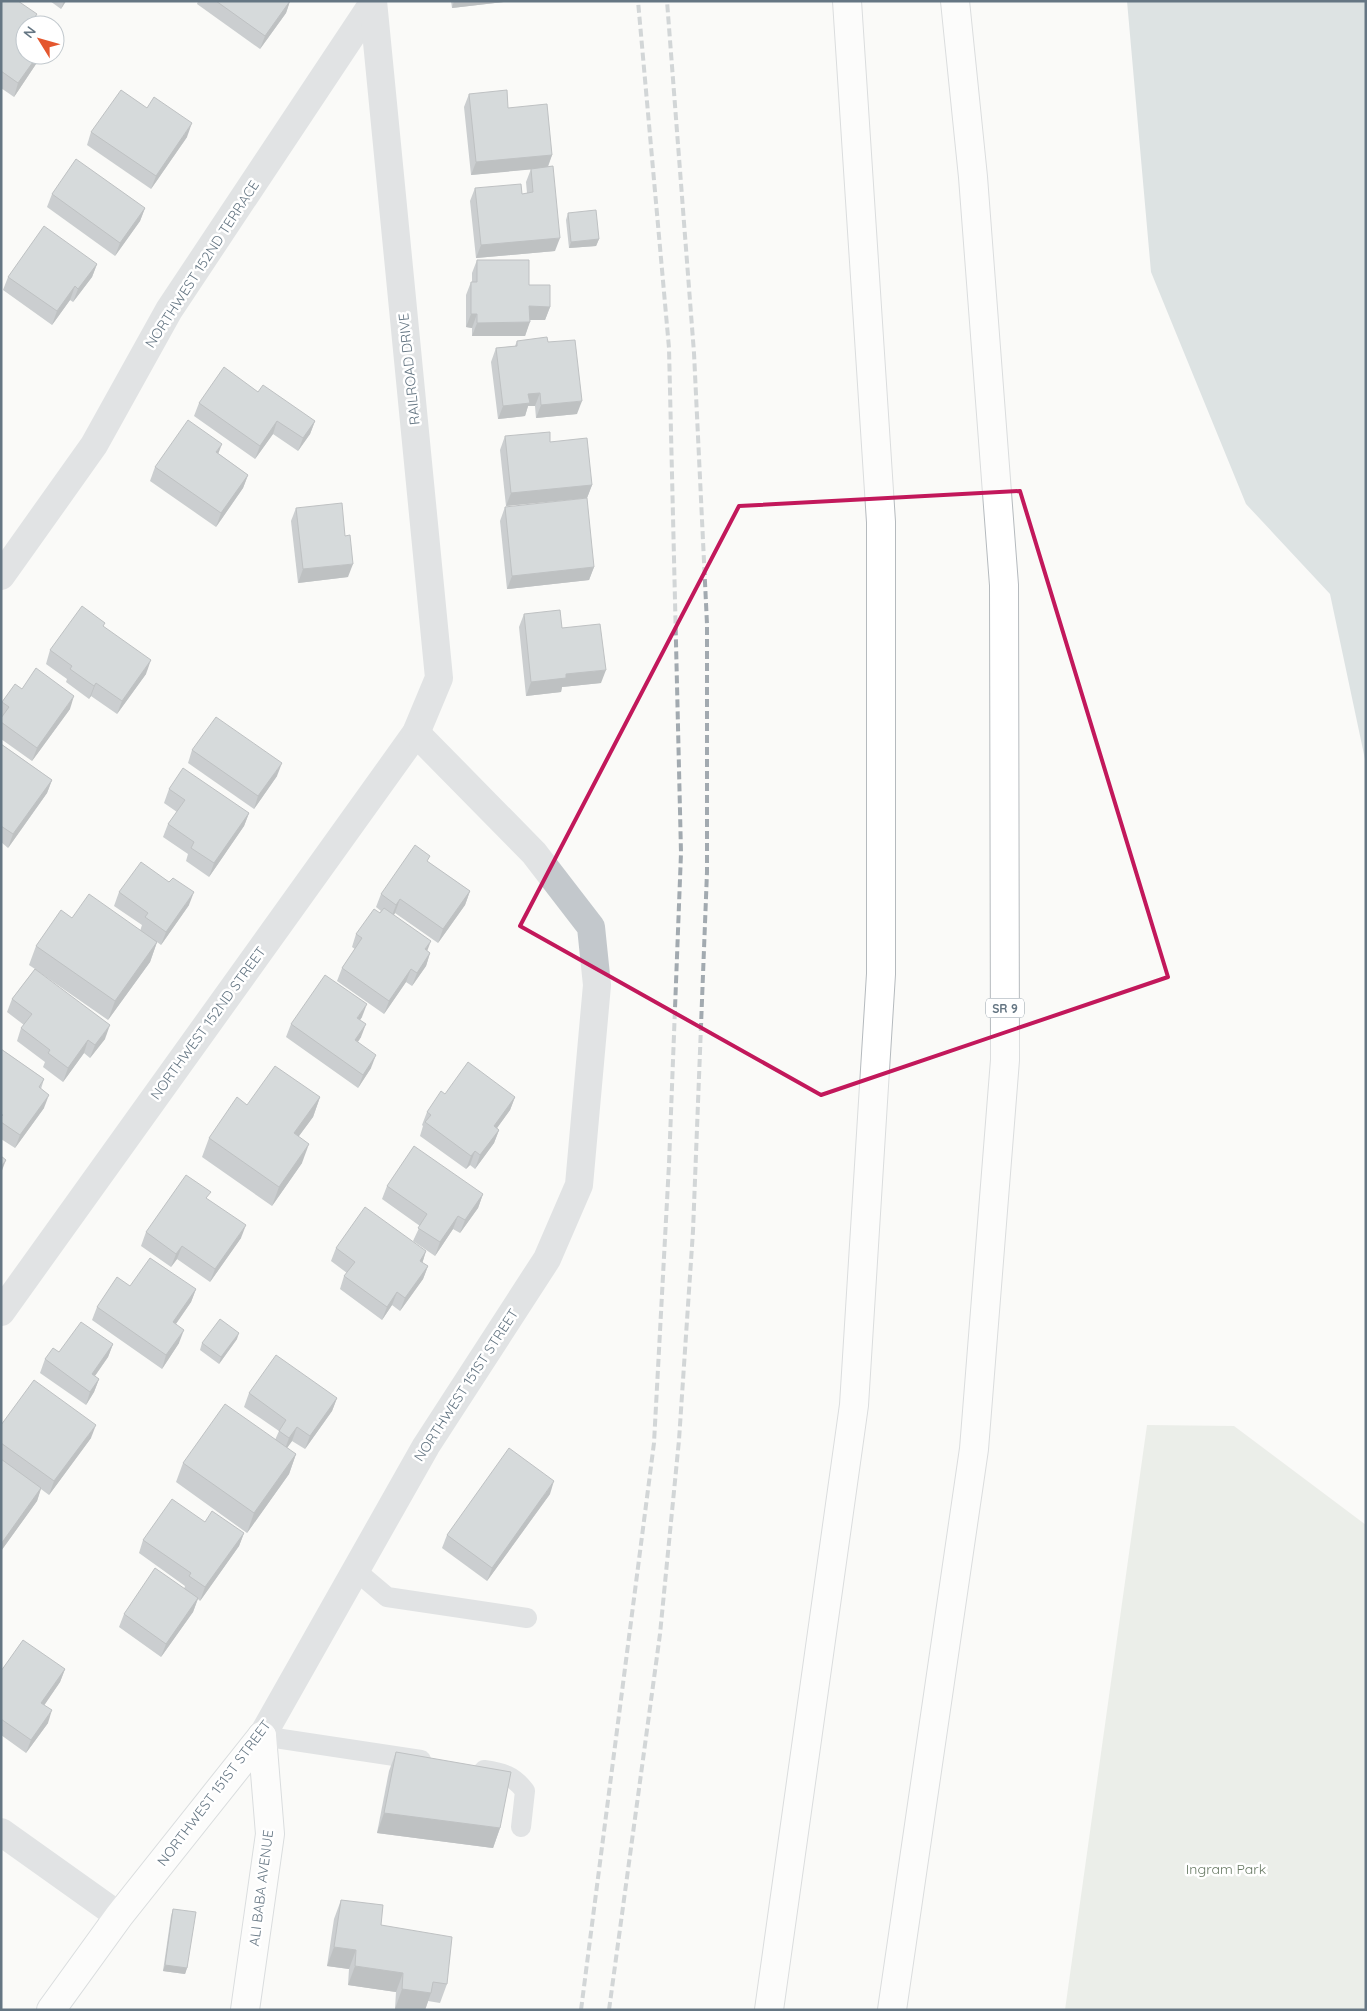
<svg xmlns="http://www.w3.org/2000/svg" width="1367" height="2011" font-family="Quicksand,sans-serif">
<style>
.green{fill:#dadfd7}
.water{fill:#bbc7cb}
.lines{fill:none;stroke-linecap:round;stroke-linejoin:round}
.secondary-casing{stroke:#b3babf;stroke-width:30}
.primary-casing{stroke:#b5babe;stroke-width:30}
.lane{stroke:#c3c8cc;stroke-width:20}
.street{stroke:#c3c8cc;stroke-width:28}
.secondary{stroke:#fff;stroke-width:28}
.primary{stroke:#fff;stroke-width:28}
.rail{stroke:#a2aab0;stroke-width:4;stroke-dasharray:8 4;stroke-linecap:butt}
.wall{fill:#929a9f}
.shaded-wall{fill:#777d82}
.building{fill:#aab3b9;stroke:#777d82}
.marked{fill:none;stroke:#c2185b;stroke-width:4;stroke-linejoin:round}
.labels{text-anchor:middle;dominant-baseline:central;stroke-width:5;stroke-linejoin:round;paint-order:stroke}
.shield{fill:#fff;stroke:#939fa8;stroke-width:1}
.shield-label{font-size:12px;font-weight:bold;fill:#657683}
.street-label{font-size:14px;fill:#657683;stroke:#fff}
.park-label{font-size:14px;fill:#687a64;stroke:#fff}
</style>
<rect width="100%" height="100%" fill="#fafaf8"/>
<polygon class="green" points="1147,1425 1234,1426 1366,1525 1366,2010 1065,2010"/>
<polygon class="water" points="1127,1 1366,1 1366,764 1330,594 1246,504 1151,272"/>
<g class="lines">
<defs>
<g id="secondary">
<polyline points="51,2010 119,1916 262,1736"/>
<polyline points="245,2010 270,1834 262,1736"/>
</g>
<g id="primary">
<polyline points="769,2010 854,1405 881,974 881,522 847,1"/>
<polyline points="892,2010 974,1449 1005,1060 1004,585 973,177 955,1"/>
</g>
</defs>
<use href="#secondary" class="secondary-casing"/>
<use href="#primary" class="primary-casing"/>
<g class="lane">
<polyline points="355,1570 387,1597 527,1618"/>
<polyline points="262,1736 421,1760"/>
<path d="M484,1770C503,1773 513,1775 525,1791L521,1827"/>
</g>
<g class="street">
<polyline points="1,576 94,445 169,310 373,3"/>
<polyline points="1,1312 416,733 439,678 373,1"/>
<polyline points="262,1736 426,1446 547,1259 579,1185 597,985 591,927 534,853 416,733"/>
<polyline points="1,1832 119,1916"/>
</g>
<use href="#secondary" class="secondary"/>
<use href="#primary" class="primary"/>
<g class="rail">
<polyline points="581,2010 654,1443 669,1164 681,853 669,348 638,1"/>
<polyline points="609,2010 660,1634 679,1440 693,1231 707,872 707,624 694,353 667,1"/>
</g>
</g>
<g class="wall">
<polygon points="1,1 25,25 42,55 14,97 1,88"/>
<polygon points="50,1 66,1 61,9"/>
<polygon points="198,1 290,1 286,13 260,49 197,4"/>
<polygon points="451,1 512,1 452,8"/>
<polygon points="469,94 508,108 552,155 548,167 555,251 476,258 470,201 475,188 522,194 527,193 526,182 531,169 471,175 464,107"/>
<polygon points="91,132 187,137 151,189 87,145"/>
<polygon points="52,194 145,208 140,221 115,256 47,207"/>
<polygon points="568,213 599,239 596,246 569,248 566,220"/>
<polygon points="477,260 529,285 550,307 545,320 530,320 525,336 472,336 472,328 466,327 466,295 471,282 472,282 472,273"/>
<polygon points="97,264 92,277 73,302 70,300 52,325 3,290 8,277"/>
<polygon points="517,341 548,342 577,414 536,418 535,406 528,406 525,416 498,419 491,362 496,348 515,346"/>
<polygon points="258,392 315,421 310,434 298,451 273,434 255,459 194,416 199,403"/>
<polygon points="505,436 592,485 587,498 506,506 500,450"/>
<polygon points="219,454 248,475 243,488 216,527 150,481 155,467"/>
<polygon points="505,507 594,567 589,580 507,589 500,521"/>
<polygon points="296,508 348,577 298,583 291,521"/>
<polygon points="524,614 562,628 601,683 562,687 561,692 526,696 519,627"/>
<polygon points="104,627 146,674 117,714 91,696 89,699 66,682 67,679 46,664 50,650"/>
<polygon points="22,689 70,709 32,761 1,739 1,704 2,702"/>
<polygon points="1,744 52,780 47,793 8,848 1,842"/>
<polygon points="192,750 277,776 254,809 188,763"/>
<polygon points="169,789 249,813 244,826 209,877 186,861 188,854 163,837 168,824 177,812 164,803"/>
<polygon points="428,862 470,891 465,905 438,943 395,913 394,915 427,951 430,953 426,966 412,986 406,982 384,1014 337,981 342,968 355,949 352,947 356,934 381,911 376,907 381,894"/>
<polygon points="119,892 189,905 161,945 157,942 150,962 108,1020 36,970 105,1039 90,1058 84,1053 63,1082 43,1067 45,1062 17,1041 21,1028 24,1025 7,1012 12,999 35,969 29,965 36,946 72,918 140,931 142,925 114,906"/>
<polygon points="362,1017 360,1020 361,1037 358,1042 371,1068 358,1088 286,1037 291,1024"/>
<polygon points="1,1049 44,1079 41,1089 44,1108 15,1148 1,1139"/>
<polygon points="445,1094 515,1097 510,1110 497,1128 499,1130 494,1143 475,1169 470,1165 466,1169 420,1136 423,1126 422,1125 427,1112"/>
<polygon points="320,1097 313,1117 299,1136 302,1163 272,1206 202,1157 209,1138 247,1105"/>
<polygon points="387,1186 483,1194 478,1208 460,1233 453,1229 435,1256 413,1241 420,1226 382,1199"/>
<polygon points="208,1199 241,1238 210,1282 177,1259 171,1267 141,1246 146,1232"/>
<polygon points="336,1248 426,1251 422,1263 428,1266 423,1279 400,1311 392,1305 382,1320 340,1289 344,1276 347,1273 331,1261"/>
<polygon points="130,1286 196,1289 191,1302 176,1324 179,1343 162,1369 92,1320 97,1307"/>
<polygon points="237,1339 219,1364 200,1350 202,1343"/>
<polygon points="113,1344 108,1357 95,1376 99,1379 94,1392 86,1405 40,1373 45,1359 59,1352"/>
<polygon points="249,1393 337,1398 332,1411 305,1449 292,1441 287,1448 296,1454 289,1474 247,1533 176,1482 183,1463 275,1440 279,1431 244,1407"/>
<polygon points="1,1425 91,1438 49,1495 41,1489 37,1501 1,1551"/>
<polygon points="550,1494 487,1581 442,1548 447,1535"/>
<polygon points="205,1522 244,1533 239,1546 200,1601 198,1599 193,1612 161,1657 119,1627 124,1614 184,1589 185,1586 139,1553 143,1540"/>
<polygon points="65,1669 60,1682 44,1705 48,1723 26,1753 1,1735 1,1671"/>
<polygon points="396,1752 500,1828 493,1848 377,1833 389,1771"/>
<polygon points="341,1900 381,1925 447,1984 440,2003 428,2001 425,2010 404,2010 395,2009 396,1992 348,1985 349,1969 327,1966 334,1919"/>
<polygon points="173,1909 187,1968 185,1974 163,1971 171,1916"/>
</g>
<g class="shaded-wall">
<polygon points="64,1 66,1 61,9"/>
<polygon points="290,1 286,13 260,49 265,36"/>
<polygon points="454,1 512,1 452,8"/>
<polygon points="37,14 32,25 29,25"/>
<polygon points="38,55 42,55 14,97 18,83"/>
<polygon points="192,123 187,137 151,189 156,176"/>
<polygon points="552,155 547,168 471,175 476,162"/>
<polygon points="145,208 140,221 115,256 120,243"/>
<polygon points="560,238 555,251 476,258 481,245"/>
<polygon points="599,239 596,246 569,248 571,242"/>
<polygon points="97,264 92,277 73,302 78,289"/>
<polygon points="75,286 70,300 52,325 57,311"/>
<polygon points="529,306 550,307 545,320 525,320"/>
<polygon points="471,314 477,314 472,328 466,327"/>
<polygon points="530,322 525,336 472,336 477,323"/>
<polygon points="540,393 535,406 528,406 525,416 498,419 503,406 528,394"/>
<polygon points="582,401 577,414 536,418 541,405"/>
<polygon points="277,421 273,434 255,459 260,446"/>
<polygon points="315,421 310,434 298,451 303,438"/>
<polygon points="222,444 217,457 216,452"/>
<polygon points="248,475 243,488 216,527 221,513"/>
<polygon points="592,485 587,498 506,506 511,493"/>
<polygon points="353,564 348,577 298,583 303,569"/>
<polygon points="594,567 589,580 507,589 512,576"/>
<polygon points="151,660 146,674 117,714 122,701"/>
<polygon points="606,670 601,683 562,687 561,692 526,696 531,682 566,674"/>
<polygon points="96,683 91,696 89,699 94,686"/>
<polygon points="74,696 70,709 32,761 37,748"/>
<polygon points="282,763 277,776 254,809 258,796"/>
<polygon points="52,780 47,793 8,848 13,834"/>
<polygon points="249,813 244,826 209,877 214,863"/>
<polygon points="470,891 465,905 438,943 443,929"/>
<polygon points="194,892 189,905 161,945 166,932"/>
<polygon points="400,899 395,913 391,918 396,905"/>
<polygon points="431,941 426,954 425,949"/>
<polygon points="157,942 150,962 108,1020 115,1001"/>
<polygon points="430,953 426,966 412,986 417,973"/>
<polygon points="411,969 406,982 384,1014 389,1001"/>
<polygon points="367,1004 362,1017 352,1031 357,1018"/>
<polygon points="366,1024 361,1037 350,1053 355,1040"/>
<polygon points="110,1025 105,1039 90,1058 95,1045"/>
<polygon points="88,1040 84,1053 63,1082 68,1068"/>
<polygon points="376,1055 371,1068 358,1088 363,1075"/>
<polygon points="49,1095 44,1108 15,1148 20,1135"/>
<polygon points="320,1097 313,1117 287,1152 294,1133"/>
<polygon points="515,1097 510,1110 489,1139 494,1126"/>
<polygon points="499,1130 494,1143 475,1169 480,1155"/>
<polygon points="309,1144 302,1163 272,1206 279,1187"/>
<polygon points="475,1151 470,1165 466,1169 471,1156"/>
<polygon points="6,1160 1,1173 1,1167"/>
<polygon points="483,1194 478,1208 460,1233 465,1220"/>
<polygon points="458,1216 453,1229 435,1256 440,1242"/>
<polygon points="246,1225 241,1238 210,1282 215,1269"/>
<polygon points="182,1246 177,1259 171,1267 176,1254"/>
<polygon points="426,1251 422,1264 420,1261"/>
<polygon points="428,1266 423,1279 400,1311 405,1298"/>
<polygon points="196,1289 191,1302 168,1335 173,1322"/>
<polygon points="397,1292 392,1305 382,1320 387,1307"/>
<polygon points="184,1330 179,1343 162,1369 166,1355"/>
<polygon points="239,1333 237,1339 219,1364 221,1357"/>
<polygon points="113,1344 108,1357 87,1387 92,1374"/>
<polygon points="99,1379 94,1392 86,1405 90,1392"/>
<polygon points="337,1398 332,1411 305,1449 310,1436"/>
<polygon points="96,1425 91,1438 49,1495 54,1481"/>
<polygon points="297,1427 292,1441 284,1452 289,1438"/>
<polygon points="296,1454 289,1474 247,1533 254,1513"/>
<polygon points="554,1481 550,1494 487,1581 492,1568"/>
<polygon points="41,1488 37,1501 1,1551 1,1544"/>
<polygon points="244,1533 239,1546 200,1601 205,1587"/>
<polygon points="198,1598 193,1612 161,1657 166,1644"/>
<polygon points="65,1669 60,1682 37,1716 41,1703"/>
<polygon points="52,1710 48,1723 26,1753 31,1740"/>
<polygon points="384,1813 500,1828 493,1848 377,1833"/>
<polygon points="334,1947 356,1950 349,1969 327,1966"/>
<polygon points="165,1965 187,1968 185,1974 163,1971"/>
<polygon points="355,1966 403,1973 396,1992 348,1985"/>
<polygon points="402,1989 431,1993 425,2010 404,2010 395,2009"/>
</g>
<g class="building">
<polygon points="1,1 18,1 37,14 29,25 25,25 25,55 38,55 18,83 1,71"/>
<polygon points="216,1 290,1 265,36"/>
<polygon points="121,90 147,108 154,97 192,123 156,176 91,132"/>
<polygon points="507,90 508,108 547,104 552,155 476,162 469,94"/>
<polygon points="76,159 145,208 120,243 52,194"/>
<polygon points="553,166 560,238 481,245 475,188 521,184 522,194 533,192 531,169"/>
<polygon points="596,210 599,239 571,242 568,213"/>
<polygon points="44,226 97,264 78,289 75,286 57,311 8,277"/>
<polygon points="477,260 529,260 529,285 550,285 550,307 529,306 530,322 477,323 477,314 471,314 471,282 477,282"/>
<polygon points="547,337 548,342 575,340 582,401 541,405 540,393 528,394 530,403 503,406 496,348 517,346 517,341"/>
<polygon points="224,367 258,392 263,385 315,421 303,438 277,421 260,446 199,403"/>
<polygon points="188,420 222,444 216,452 248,475 221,513 155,467"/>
<polygon points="550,432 550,442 587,438 592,485 511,493 505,436"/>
<polygon points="587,498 594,567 512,576 505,507"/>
<polygon points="342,503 345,536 350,535 353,564 303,569 296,508"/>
<polygon points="82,606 105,623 103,626 151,660 122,701 96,683 94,686 70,669 72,666 50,650"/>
<polygon points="560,610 562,628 600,624 606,670 566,674 566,678 531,682 524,614"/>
<polygon points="36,668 74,696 37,748 1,722 1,718 9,707 2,702 15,684 22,689"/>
<polygon points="216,717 282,763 258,796 192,750"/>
<polygon points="1,744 52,780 13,834 1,826"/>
<polygon points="183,768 249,813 214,863 191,848 194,842 168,824 185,800 169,789"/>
<polygon points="415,845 430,856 427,861 470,891 443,929 400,899 396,905 381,894"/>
<polygon points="141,862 169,882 173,878 194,892 166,932 145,917 148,913 119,892"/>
<polygon points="89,894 157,942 115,1001 36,946 61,910 72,918"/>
<polygon points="384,908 431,941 425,949 430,953 417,973 411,969 389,1001 342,968 362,938 356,934 374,909 380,913"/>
<polygon points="35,969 110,1025 95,1045 88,1040 68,1068 48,1053 50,1050 21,1028 32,1014 12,999"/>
<polygon points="325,975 367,1004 357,1018 366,1024 355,1040 376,1055 363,1075 291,1024"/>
<polygon points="1,1049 44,1079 39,1087 49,1095 20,1135 1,1122 1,1117 3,1115 1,1114"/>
<polygon points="468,1062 515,1097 494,1126 499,1130 480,1155 475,1151 471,1156 425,1122 431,1115 427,1112 441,1091 445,1094"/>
<polygon points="275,1066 320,1097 294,1133 309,1144 279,1187 209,1138 237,1097 247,1105"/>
<polygon points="414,1146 483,1194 465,1220 458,1216 440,1242 418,1228 427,1214 387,1186"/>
<polygon points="1,1156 6,1160 1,1167"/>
<polygon points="186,1175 211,1192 206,1198 246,1225 215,1269 182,1246 176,1254 146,1232"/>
<polygon points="365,1207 426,1251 420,1261 428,1266 405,1298 397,1292 387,1307 344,1276 355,1262 336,1248"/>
<polygon points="150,1258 196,1289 173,1322 184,1330 166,1355 97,1307 117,1277 130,1286"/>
<polygon points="220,1319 239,1333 221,1357 202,1343"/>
<polygon points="81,1322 113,1344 92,1374 99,1379 90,1392 45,1359 53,1348 59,1352"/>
<polygon points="276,1355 337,1398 310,1436 297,1427 289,1438 279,1431 286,1420 249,1393"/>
<polygon points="34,1380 96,1425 54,1481 1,1443 1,1425"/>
<polygon points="225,1404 296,1454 254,1513 183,1463"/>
<polygon points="509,1448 554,1481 492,1568 447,1535"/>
<polygon points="1,1459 41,1488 1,1544"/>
<polygon points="172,1499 205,1522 212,1511 244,1533 205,1587 189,1576 191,1573 143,1540"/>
<polygon points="155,1568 198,1598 166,1644 124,1614"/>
<polygon points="23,1640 65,1669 41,1703 52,1710 31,1740 1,1719 1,1671"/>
<polygon points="396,1752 511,1772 500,1828 384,1813"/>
<polygon points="341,1900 383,1905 381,1925 452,1937 447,1984 433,1982 431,1993 402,1989 403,1973 355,1966 356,1950 334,1947"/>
<polygon points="173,1909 196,1912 187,1968 165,1965"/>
</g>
<path d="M0 0H1367V2011H0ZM1020,491L1168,977L821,1095L520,926L739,506Z" fill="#fafaf8" fill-opacity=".55" fill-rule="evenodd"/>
<path class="marked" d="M1020,491L1168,977L821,1095L520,926L739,506Z"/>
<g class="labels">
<rect class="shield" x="986" y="998.5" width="38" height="19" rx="4"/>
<g class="shield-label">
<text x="1005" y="1008">SR 9</text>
</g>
<g class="street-label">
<text transform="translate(202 264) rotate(-57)">NORTHWEST 152ND TERRACE</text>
<text transform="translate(409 369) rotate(-96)">RAILROAD DRIVE</text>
<text transform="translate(208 1023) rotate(-54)">NORTHWEST 152ND STREET</text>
<text transform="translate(466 1385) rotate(-57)">NORTHWEST 151ST STREET</text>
<text transform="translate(214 1793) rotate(-53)">NORTHWEST 151ST STREET</text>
<text transform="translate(261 1888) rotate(-83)">ALI BABA AVENUE</text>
</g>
<g class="park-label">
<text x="1226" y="1869">Ingram Park</text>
</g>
</g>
<rect width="1367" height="2011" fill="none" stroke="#657683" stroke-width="5"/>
<g transform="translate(40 40) rotate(307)"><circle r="24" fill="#ffffff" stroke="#c1c8cd"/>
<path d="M0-4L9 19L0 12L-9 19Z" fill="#e4572e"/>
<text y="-8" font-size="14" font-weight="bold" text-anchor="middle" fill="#657683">N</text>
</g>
</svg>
